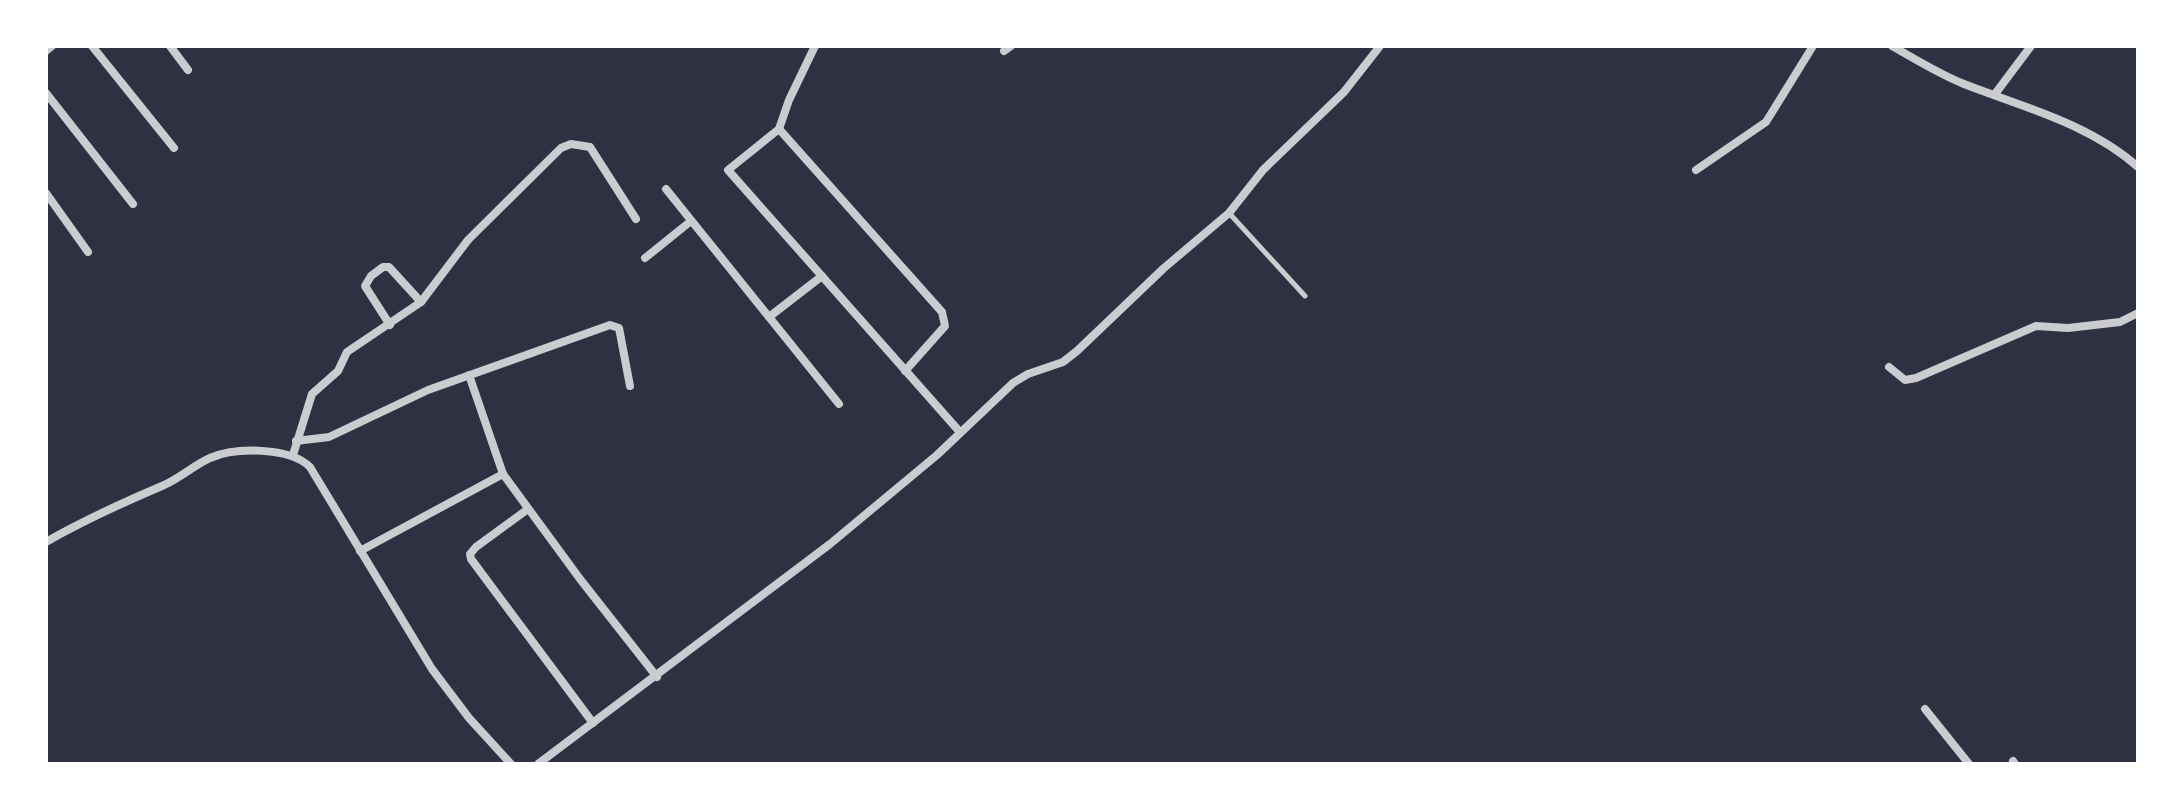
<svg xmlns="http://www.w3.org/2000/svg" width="2184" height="810" font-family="'DM Sans',sans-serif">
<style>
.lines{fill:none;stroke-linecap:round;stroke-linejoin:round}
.service{stroke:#caccd0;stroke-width:5}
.minor{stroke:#caccd0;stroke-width:8}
</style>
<rect width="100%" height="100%" fill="#2d3142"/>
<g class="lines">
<polyline class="service" points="1229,213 1305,296"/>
<g class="minor">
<polyline points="92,46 174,148"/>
<polyline points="170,46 188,70"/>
<path d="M1892,46C1915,59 1939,74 1964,84C2023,107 2090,124 2138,167"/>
<polyline points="46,51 52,46"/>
<polyline points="1004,51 1011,46"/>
<polyline points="46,93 133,204"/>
<polyline points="1995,94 2031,46"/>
<polyline points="779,129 789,100 815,46"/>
<polyline points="1696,170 1766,122 1813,46"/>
<polyline points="666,189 769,317"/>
<polyline points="46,193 88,252"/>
<polyline points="645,258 691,221"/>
<polyline points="822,276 769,317 839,404"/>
<polyline points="390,325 365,286 371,276 383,267 389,267 421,302"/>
<polyline points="1889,367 1905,380 1916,378 2036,326 2068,328 2120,322 2138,313"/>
<polyline points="905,371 945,326 942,312 779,129 728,170 959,431"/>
<polyline points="469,375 503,474 580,579 657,677"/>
<polyline points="296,441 329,437 428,390 610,325 619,328 630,386"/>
<polyline points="293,455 312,394 338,371 347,352 421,302 468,240 561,148 571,144 590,147 636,219"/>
<polyline points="528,509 476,547 470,554 471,559 593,723"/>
<path d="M46,542C84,520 122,503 162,486C179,479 194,465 210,458C235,447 290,447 310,467L432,669L469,718L511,764"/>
<polyline points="360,551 503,474"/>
<polyline points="1925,709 1969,764"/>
<polyline points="2013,761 2015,764"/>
<polyline points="538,764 830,544 937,455 1013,383 1028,374 1063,362 1077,351 1164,268 1229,213 1263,170 1344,92 1380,46"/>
</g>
</g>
<rect width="2184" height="810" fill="none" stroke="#ffffff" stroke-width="96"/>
</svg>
